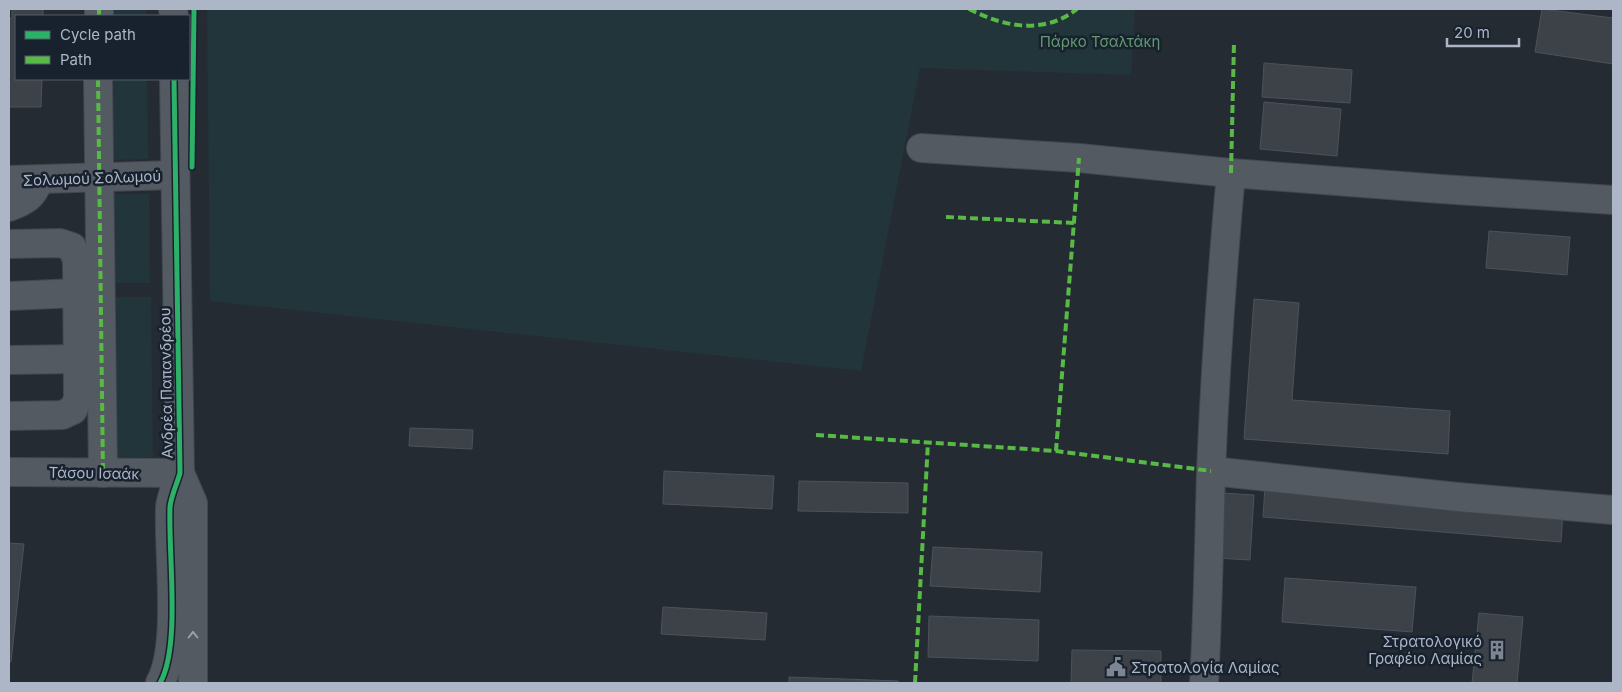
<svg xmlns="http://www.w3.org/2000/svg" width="1622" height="692" font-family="Inter,sans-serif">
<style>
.green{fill:#22353a}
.building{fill:#3d4249;stroke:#4c525c}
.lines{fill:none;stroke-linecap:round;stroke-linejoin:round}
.minor-casing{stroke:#42474e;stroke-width:30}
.minor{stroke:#545a62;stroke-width:28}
.quiet{stroke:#58b947;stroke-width:4;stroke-dasharray:8 4;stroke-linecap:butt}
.cycleway-casing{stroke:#18212e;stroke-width:8}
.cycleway{stroke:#2db169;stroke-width:5}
.oneway{stroke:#979fad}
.labels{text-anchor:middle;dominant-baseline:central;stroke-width:5;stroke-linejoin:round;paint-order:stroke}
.park-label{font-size:15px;fill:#639871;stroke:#18212e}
.street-label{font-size:15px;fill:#adb6c6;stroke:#18212e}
.poi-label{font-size:15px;fill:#adb6c6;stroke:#18212e;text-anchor:end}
</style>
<rect width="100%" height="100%" fill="#252b33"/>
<g class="green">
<rect x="111" y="9" width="35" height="7"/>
<polygon points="207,9 1135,9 1131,75 920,68 861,371 210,301"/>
<polygon points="112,79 147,79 148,159 113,160"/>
<polygon points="113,194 149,194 150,283 115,283"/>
<polygon points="115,297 151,297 153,457 117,457"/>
</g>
<g class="building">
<polygon points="12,9 43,9 43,16 16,16 16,79 42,79 41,107 9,107 9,18 12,18"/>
<polygon points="1542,9 1613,18 1613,64 1535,52"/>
<polygon points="1264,63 1352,70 1350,103 1262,97"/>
<polygon points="1264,102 1341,109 1337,156 1260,149"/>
<polygon points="1489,231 1570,237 1567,275 1486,268"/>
<polygon points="1254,299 1299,303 1292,400 1450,411 1448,454 1244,439"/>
<polygon points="410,428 473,430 472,449 409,446"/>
<polygon points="664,471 774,476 772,509 663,504"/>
<polygon points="799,481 908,483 908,513 798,511"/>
<polygon points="1265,486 1563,512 1561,542 1263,517"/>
<polygon points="1222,493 1254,495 1250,560 1217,558"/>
<polygon points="9,543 24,544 11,662 9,662"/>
<polygon points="933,547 1042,552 1040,592 930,586"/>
<polygon points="1285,578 1416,587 1412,632 1282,622"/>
<polygon points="663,607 767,613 765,640 661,634"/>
<polygon points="1479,613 1523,617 1517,683 1472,683"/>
<polygon points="929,616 1039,620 1038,661 928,657"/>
<polygon points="1072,650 1161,651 1161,683 1071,683"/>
<polygon points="789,677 898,681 898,683 789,683"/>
</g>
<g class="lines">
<defs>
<g id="minor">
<polyline points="173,9 174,16"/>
<polyline points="99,16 99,9"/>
<polyline points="98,79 103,473"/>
<polyline points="921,148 1079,158 1231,173 1441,189 1613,200"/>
<polyline points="9,180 175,175"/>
<path d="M9,207C25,201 33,197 39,180"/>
<polyline points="9,244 60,243 72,247 77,260 78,399 73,410 62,415 9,416"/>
<polyline points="9,296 77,293"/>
<polyline points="9,360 77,359"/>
<polyline points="1211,471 1458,497 1613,510"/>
<polyline points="9,472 180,473"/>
<polyline points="180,473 193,503 193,683"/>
<path d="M160,683C181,646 168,553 170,507C171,496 177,484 180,473L174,79"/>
<path d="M1204,683C1208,613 1209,542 1211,472C1215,372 1222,273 1231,173"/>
</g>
</defs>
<use href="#minor" class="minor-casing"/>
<use href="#minor" class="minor"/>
<g class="quiet">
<path d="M969,9C1004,27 1044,35 1077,9"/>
<polyline points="99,16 99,9"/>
<polyline points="98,79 103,473"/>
<polyline points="1231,173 1234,42"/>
<polyline points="946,217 1074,223"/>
<polyline points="816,435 1056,451 1211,471"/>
<polyline points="1056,451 1079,158"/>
<polyline points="915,683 928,442"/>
</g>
<defs>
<g id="cycleway">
<polyline points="192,167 194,9"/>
<path d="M160,683C181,646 168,553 170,507C171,496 177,484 180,473L174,79"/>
</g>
</defs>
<use href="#cycleway" class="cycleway-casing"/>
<use href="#cycleway" class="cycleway"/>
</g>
<defs><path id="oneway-chevron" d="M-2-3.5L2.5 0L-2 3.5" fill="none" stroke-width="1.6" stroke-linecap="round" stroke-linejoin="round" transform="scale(1.25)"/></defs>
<use class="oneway" href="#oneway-chevron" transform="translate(193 635) rotate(-90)"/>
<defs>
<symbol id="building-bare" viewBox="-9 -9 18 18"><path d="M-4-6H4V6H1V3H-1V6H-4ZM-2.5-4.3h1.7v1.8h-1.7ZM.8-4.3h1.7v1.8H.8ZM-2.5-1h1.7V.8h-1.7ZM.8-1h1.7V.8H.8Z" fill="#7d8593" stroke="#18212e" stroke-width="2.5" paint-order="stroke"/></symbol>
<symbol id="civic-bare" viewBox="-9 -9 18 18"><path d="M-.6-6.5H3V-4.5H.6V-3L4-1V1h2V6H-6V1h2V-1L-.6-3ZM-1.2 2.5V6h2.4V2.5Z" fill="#7d8593" stroke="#18212e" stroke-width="2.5" paint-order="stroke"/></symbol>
</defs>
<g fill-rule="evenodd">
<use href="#building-bare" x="1483" y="636" width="28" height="28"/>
<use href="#civic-bare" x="1102" y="653" width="28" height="28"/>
</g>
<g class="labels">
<g class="park-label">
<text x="1100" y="41">Πάρκο Τσαλτάκη</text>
</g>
<g class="street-label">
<text transform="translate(92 178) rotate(-2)">Σολωμού Σολωμού</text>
<text transform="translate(166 383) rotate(-91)">Ανδρέα Παπανδρέου</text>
<text transform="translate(94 473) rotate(1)">Τάσου Ισαάκ</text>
</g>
<g class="poi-label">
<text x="1482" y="641">Στρατολογικό<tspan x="1482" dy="17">Γραφέιο Λαμίας</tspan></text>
<text x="1131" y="667" text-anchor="start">Στρατολογία Λαμίας</text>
</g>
</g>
<rect width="1622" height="692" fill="none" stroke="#adb6c6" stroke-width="20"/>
<rect x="15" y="15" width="175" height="65" fill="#18212e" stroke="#545d6b"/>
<rect x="25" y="31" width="25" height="8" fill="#2db169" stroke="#545d6b"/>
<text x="60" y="40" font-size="15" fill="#adb6c6">Cycle path</text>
<rect x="25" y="56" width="25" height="8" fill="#58b947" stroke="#545d6b"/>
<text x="60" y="65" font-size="15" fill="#adb6c6">Path</text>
<path d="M1447 38v8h72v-8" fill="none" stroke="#adb6c6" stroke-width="2.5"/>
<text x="1454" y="38" font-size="15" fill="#adb6c6" stroke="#18212e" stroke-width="4" paint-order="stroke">20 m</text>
</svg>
